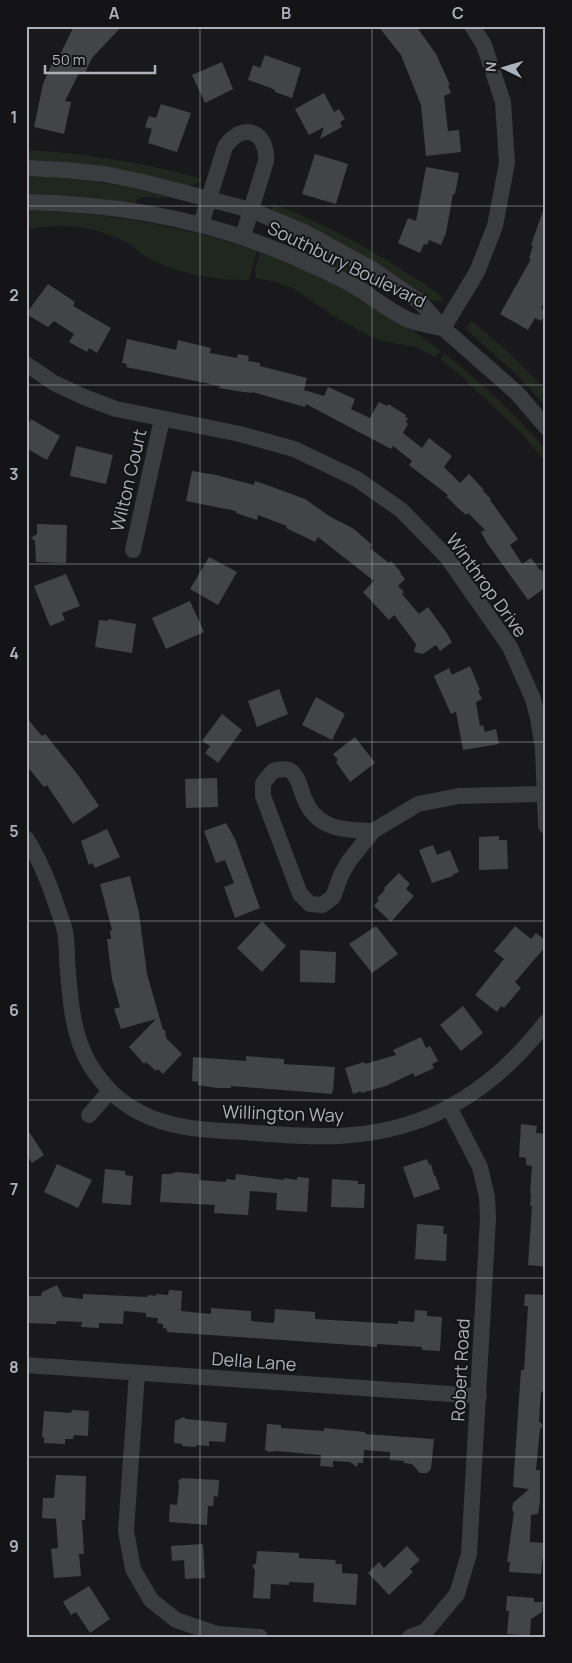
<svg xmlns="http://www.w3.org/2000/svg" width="572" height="1663" font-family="Manrope,sans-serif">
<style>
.green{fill:#1f271f}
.building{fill:#434448}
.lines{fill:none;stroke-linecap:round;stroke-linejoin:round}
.minor{stroke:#3a3c40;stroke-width:16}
.grid{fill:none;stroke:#abb2bb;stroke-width:1;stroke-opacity:0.55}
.labels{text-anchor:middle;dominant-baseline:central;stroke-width:4;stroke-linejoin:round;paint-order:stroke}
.street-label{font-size:18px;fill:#abb2bb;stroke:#141416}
.neatline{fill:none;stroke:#abb2bb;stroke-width:2}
.grid-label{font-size:16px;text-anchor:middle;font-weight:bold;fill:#abb2bb}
</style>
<rect width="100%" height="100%" fill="#19191b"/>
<g class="green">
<path d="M26,150C85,153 143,163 200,178L202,180L196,184L188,186L26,161Z"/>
<path d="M26,176C75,177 121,184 168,197C156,202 141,189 134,205L26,194Z"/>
<path d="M273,204C321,222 367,247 410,275C421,282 435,290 444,300L434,301L427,299L271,212Z"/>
<path d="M26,209C106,213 182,225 257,251L249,280C218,281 185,275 156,262C145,257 137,249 127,243C94,225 62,223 26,229Z"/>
<polygon points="295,248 311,254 319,251 386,288 373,284 369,286 292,249"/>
<path d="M260,252C324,274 388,310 441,351L435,357L415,347L383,341L367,335L332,315L293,288L272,281L256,278L255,270Z"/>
<polygon points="471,320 507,351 546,390 546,406 514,372 469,332 466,328"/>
<path d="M444,353C481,382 515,414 546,450V462L522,434L458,373L440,359Z"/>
</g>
<g class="building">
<polygon points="74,26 122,26 92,58 85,73 80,71 65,101 71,102 64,134 34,127 43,84 54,59 57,61"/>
<polygon points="378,26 416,26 436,54 450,85 448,85 451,93 444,96 448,131 459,130 461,152 426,156 421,105 401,55"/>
<polygon points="265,55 301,68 292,98 275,92 275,90 268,87 248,80 253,65 260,68"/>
<polygon points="222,62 233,89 205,103 192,75"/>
<polygon points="324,93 334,112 339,109 345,119 340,122 342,127 320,139 324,127 309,135 295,109"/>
<polygon points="161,104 191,113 177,152 148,143 152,129 145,127 149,116 156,118"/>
<polygon points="315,154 348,164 336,204 302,194"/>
<polygon points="426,167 459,173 455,194 453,194 446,233 441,245 429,240 427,245 424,244 420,253 398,243 408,218 416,221"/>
<polygon points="544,208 546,208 546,299 541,308 546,311 546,313 541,321 535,318 528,330 500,314 531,259 529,259 533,245 531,245"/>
<polygon points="48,284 75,302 73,306 111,328 97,353 89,348 87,352 69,342 74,334 54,321 48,327 26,314"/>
<polygon points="127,339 176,350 178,340 211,348 210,353 237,358 238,354 249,356 248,361 260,363 260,366 307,378 304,390 324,396 328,387 355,399 351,409 370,418 379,402 387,406 388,404 406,415 405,417 408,418 406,422 408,424 403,433 422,448 429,438 452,456 444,467 460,483 469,474 484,490 483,491 491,499 490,500 518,539 510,545 522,564 531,558 540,570 541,569 546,576 546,587 528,600 487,543 481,532 485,530 468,513 466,515 459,509 446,496 448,495 409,465 412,461 393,446 391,449 306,404 305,407 252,392 252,393 237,391 219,388 220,386 126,367 127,364 122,363"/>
<polygon points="31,419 60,436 47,460 26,448 26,428"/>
<polygon points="76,446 113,455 106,484 70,476"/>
<polygon points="192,471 216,475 254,485 255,481 267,485 305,499 329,516 354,529 372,545 370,548 389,563 391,561 401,572 400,573 405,579 398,586 404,592 402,594 419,614 428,607 449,636 448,636 452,642 440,651 436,645 423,654 414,652 416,644 394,615 389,620 363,592 374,581 318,537 315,542 286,528 287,526 258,515 257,520 236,513 236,511 186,501"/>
<polygon points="37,524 67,525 66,563 36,562 35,541 31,538 37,534"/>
<polygon points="209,557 237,572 218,605 190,589"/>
<polygon points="66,574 80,606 62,613 65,620 50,626 34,586"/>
<polygon points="190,601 204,632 166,649 152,618"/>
<polygon points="108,619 136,624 132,653 95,647 99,620 108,621"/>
<polygon points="470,666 480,690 478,691 482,699 476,702 480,726 483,725 485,732 496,729 499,744 463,750 456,712 451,714 434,676 449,668 452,675"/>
<polygon points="279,689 288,714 257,727 248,701"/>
<polygon points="316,697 345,714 332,740 302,725"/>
<polygon points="222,714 242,730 218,763 205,753 210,746 202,741"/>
<polygon points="26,717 42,736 45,734 78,775 99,806 73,824 47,785 44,787 26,765"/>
<polygon points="355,737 375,763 350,782 336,762 338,760 333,754"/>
<polygon points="217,778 218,807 186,808 185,779"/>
<polygon points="226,823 235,839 260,908 235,918 224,887 234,883 225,860 216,863 204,831"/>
<polygon points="107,829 120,857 95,868 92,863 89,865 81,841"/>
<polygon points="499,836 499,840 507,840 508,869 479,870 479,837"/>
<polygon points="433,845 437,855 450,850 459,872 452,875 453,876 432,883 419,850"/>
<polygon points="399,873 410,884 406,889 414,896 391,922 374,906 379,900 377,898 385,890 384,888"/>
<polygon points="130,876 139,913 147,974 163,1030 165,1030 166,1038 182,1054 163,1074 158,1069 156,1071 146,1062 144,1064 129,1047 156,1019 121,1029 114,1009 120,1007 112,979 107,939 111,939 110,931 112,930 100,884"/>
<polygon points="262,921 286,946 262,972 237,948"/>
<polygon points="376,926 398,954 372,973 349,944"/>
<polygon points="515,926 531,939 536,933 546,941 546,946 515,982 521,988 504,1008 501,1006 497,1012 475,995 504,959 494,951"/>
<polygon points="300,950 336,952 335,983 300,982"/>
<polygon points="463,1006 483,1033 461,1051 440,1025"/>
<polygon points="421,1037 426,1048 430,1046 438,1061 432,1064 434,1068 415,1077 413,1073 386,1086 361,1093 361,1091 353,1094 345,1068 364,1062 365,1064 396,1055 393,1050"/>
<polygon points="246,1056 284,1059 284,1064 335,1067 333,1091 332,1091 332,1094 231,1086 231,1088 217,1088 198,1085 198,1082 192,1081 193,1057 246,1061"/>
<polygon points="521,1124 537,1126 536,1133 546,1134 546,1267 528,1265 532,1206 530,1206 531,1194 530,1194 532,1166 526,1165 526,1158 519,1157"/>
<polygon points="26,1127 44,1155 32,1163 26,1154"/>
<polygon points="427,1159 429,1165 431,1164 434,1176 435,1175 440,1189 414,1198 403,1167"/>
<polygon points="57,1164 92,1180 78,1208 44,1192"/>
<polygon points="105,1169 125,1171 125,1175 133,1176 131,1205 102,1203"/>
<polygon points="177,1172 199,1174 199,1180 226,1182 226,1179 235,1180 236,1174 284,1180 284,1178 297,1180 297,1177 309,1178 307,1212 276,1210 277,1193 250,1191 248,1215 214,1213 215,1205 160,1202 162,1174 170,1174"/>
<polygon points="332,1179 358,1181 358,1184 365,1184 364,1208 331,1207"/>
<polygon points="417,1224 444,1226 443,1234 447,1234 446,1261 415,1259"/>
<polygon points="57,1285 63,1297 83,1299 83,1294 147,1297 148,1295 156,1296 156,1294 168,1295 169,1290 182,1291 181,1311 211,1314 211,1308 251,1311 251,1321 274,1323 275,1309 315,1312 315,1319 398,1324 398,1321 414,1322 415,1310 427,1311 427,1316 442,1317 440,1351 422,1350 422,1347 377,1344 377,1347 366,1346 167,1332 167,1329 163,1328 163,1324 157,1323 158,1318 146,1317 146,1313 124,1311 123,1324 99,1323 99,1328 81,1327 82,1322 57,1321 56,1324 26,1323 27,1296 41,1296 42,1292"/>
<polygon points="525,1294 546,1295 546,1391 541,1392 539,1421 543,1426 540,1429 536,1470 540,1470 540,1501 538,1514 531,1515 530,1542 546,1543 546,1556 543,1556 541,1574 509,1572 510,1562 507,1562 514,1512 512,1510 513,1503 529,1489 513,1487 521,1370 524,1370 528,1306 524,1306"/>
<polygon points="72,1410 89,1411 88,1436 74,1435 73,1439 65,1439 65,1444 44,1443 44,1437 42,1437 44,1411 71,1413"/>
<polygon points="184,1417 186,1419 227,1423 225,1442 209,1441 209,1446 197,1445 196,1447 182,1446 182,1444 174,1443 175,1421"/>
<polygon points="267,1424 281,1425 281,1428 324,1431 324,1428 365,1432 365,1434 434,1439 431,1469 427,1473 420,1473 412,1464 404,1463 404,1461 390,1460 390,1452 364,1450 363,1463 358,1463 357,1467 350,1462 333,1461 333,1467 320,1466 321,1455 276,1451 269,1452 265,1450"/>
<polygon points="56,1475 86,1476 85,1520 82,1520 84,1554 79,1554 81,1576 54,1578 51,1549 58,1548 56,1519 42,1518 43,1498 54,1498"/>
<polygon points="182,1478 219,1480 218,1497 214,1496 213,1506 208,1506 207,1525 169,1522 170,1504 177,1505 179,1487 178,1481"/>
<polygon points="203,1544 205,1578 185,1579 184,1560 172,1561 171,1546"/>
<polygon points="407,1546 420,1560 410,1569 413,1572 389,1595 368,1573 379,1562 384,1568"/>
<polygon points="257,1551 299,1553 299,1558 336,1560 335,1564 342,1564 342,1573 358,1574 356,1605 313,1602 314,1583 289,1582 289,1585 271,1584 270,1599 253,1598 255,1570 252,1566 256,1563"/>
<polygon points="89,1586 110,1619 90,1633 76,1612 71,1615 63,1602"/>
<polygon points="507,1596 534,1598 534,1602 543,1602 542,1612 531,1619 530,1636 507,1634 509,1611 506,1611"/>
</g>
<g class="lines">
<g class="minor">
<polyline points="26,168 65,170 104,174 143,182 251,210 306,233 372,269 420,302 443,328 517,393 546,427"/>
<path d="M26,202C122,204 220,222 307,263C325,271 344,280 361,290C376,300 393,313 409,320C420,324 432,326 443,328"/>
<path d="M201,224L225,147C242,121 268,131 266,161L243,236"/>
<polyline points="443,328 477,272 495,226 507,163 503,102 484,45 472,26"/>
<polyline points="26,364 54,383 84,397 116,409 240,434 294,449 357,479 401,510 447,557 510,647 533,699 538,718 543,748 546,826"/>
<polyline points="133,550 162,419"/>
<path d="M373,831C355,830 334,831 319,819C315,816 309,809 307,804C301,795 300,775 289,770C284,768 278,770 273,771L263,783V796L300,894L310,904L322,905L333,897L341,875L349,861L373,831L418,804L459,796L544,794"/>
<path d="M26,838C41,861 50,885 58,910C61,918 64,925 65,932C67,941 67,950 67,959C70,995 71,1033 90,1065C102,1084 119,1102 139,1112C170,1129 208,1130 242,1132C310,1137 368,1143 433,1115C478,1095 516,1061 546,1022"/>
<polyline points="89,1115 110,1091"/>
<polyline points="26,1365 479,1396"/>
<polyline points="137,1373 126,1531 133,1569 151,1600 176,1620 217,1634 260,1637"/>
<polyline points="410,1637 426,1631 457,1594 469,1554 488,1218 487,1197 480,1167 449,1107"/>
</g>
</g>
<path class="grid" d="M200,26V1637M372,26V1637M26,206H546M26,385H546M26,564H546M26,742H546M26,921H546M26,1100H546M26,1278H546M26,1457H546"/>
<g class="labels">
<g class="street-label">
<text transform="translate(347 264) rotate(26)">Southbury Boulevard</text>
<text transform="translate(128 480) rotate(-77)">Wilton Court</text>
<text transform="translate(487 585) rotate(54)">Winthrop Drive</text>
<text transform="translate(283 1113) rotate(2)">Willington Way</text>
<text transform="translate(254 1361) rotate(4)">Della Lane</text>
<text transform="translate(460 1370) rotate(-87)">Robert Road</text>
</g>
</g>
<rect width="572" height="1663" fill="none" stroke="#141416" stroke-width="55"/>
<g transform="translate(504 68) rotate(275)" stroke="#141416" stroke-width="4" paint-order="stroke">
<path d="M0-4L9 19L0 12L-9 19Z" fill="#abb2bb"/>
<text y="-8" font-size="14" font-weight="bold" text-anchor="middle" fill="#abb2bb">N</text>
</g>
<path d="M45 65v8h110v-8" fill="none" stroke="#abb2bb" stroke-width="2.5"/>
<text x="52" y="65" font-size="15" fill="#abb2bb" stroke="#141416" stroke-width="4" paint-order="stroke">50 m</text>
<rect x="28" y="28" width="516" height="1608" class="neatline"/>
<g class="grid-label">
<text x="114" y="19">A</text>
<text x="286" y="19">B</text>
<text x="458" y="19">C</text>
<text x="14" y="123">1</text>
<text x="14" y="301">2</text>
<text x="14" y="480">3</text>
<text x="14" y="659">4</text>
<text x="14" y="837">5</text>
<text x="14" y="1016">6</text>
<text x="14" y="1195">7</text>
<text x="14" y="1373">8</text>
<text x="14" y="1552">9</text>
</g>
</svg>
